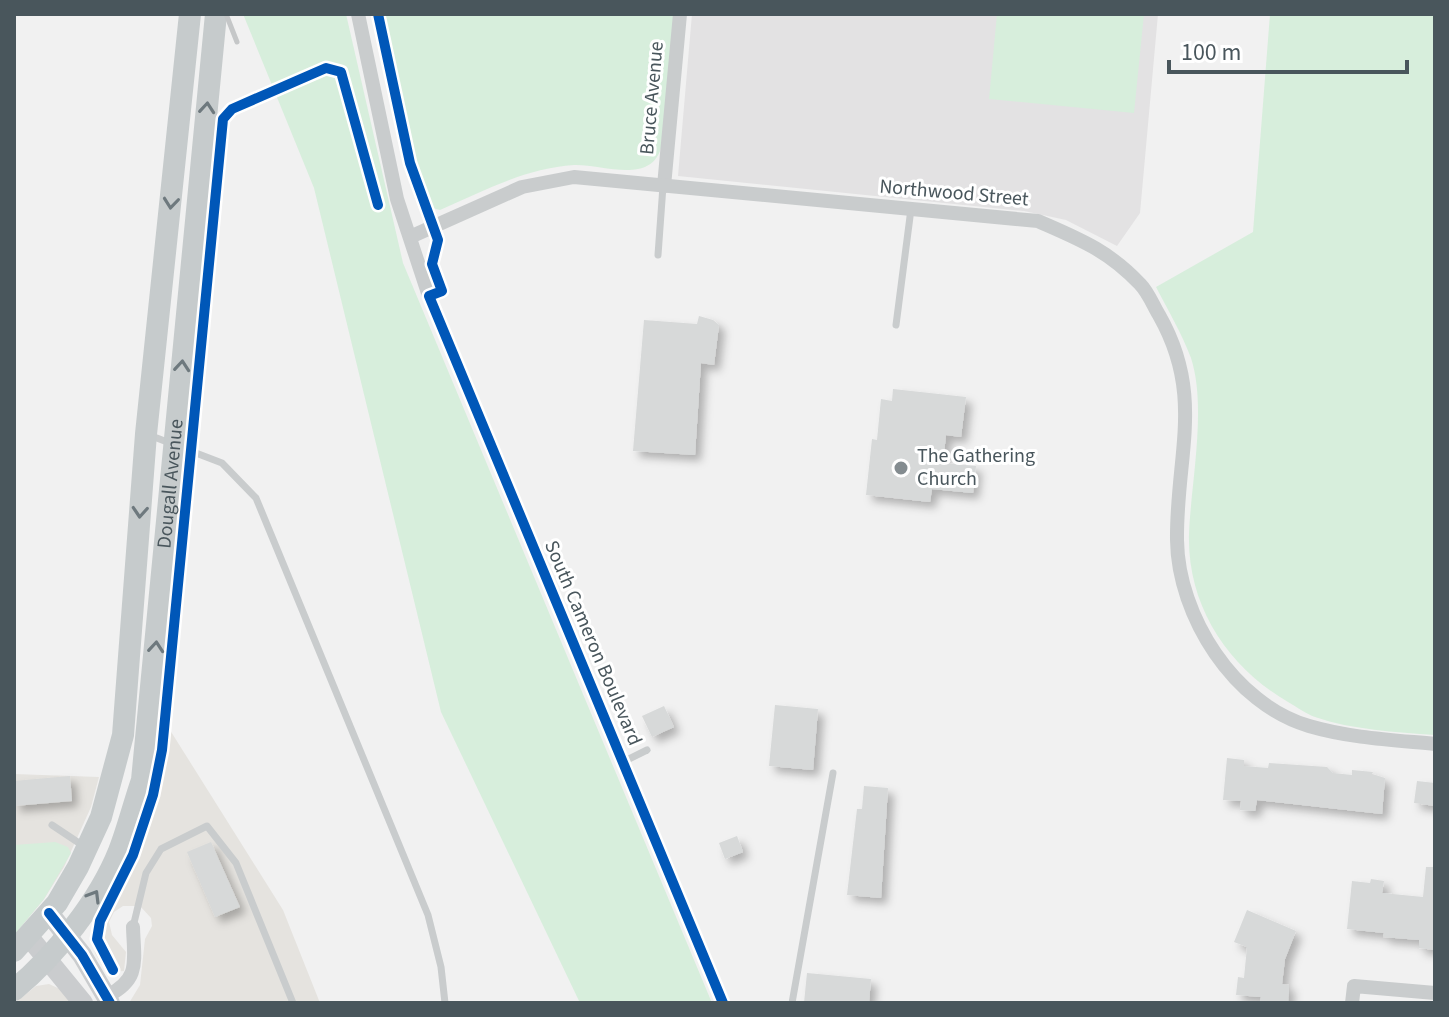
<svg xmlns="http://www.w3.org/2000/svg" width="1449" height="1017" font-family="'Source Sans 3',sans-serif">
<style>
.commercial{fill:#e5e3df}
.education{fill:#e3e2e3}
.green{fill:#d7eedc}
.building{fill:#d7d9d9;filter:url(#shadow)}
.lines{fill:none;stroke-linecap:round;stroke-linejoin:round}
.lane{stroke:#c9cccd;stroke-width:7}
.street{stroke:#c9cccd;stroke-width:14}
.secondary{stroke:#caccce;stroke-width:20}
.primary{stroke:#c6cbcc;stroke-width:22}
.rail{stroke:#c5c7c8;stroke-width:5}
.cycleway-casing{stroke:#fff;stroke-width:15}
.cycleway{stroke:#0057b8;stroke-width:10}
.oneway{stroke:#6e797e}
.poi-dot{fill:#848c90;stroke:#fff;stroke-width:3}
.labels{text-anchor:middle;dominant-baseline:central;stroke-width:6;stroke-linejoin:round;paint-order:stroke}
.street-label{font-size:20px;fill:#49565c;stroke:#fff}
.poi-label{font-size:20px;fill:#49565c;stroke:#fff;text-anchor:start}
</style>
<defs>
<filter id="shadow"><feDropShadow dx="6" dy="6" stdDeviation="4" flood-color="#0004"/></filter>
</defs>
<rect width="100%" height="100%" fill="#f1f1f1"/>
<g class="commercial">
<polygon points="158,711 283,910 320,1003 129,1003 140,985 145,939 152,926 151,918 140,906 123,906 114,912 109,922 112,935 126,952 124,971 111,972 102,965 95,953 92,922"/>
<polygon points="14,774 99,777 91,807 64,867 44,899 14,935"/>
<polygon points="49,984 60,989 72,1003 15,1003 36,986"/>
</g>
<polygon class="education" points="692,14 1158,14 1140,213 1117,246 1066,220 1024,211 678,176"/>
<g class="green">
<polygon points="243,14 346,14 403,263 712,1003 580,1003 441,712 314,188"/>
<path d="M382,14H674L661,148C650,185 602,164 574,165C526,168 483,191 440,210L432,208L414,165Z"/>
<polygon points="997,14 1144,14 1134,113 989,99"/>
<path d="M1270,14H1435V735C1395,732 1353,730 1315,717C1306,714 1297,707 1288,702C1228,667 1187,606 1189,534C1191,482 1207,408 1191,358C1182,334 1168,310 1156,287L1253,232Z"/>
<polygon points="55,842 68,847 71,853 44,899 14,935 14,845"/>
</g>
<g class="building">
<polygon points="699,316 713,320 719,325 714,365 701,363 695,455 633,451 644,320 697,324"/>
<polygon points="893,389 966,397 961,437 946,435 943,463 976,466 973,493 932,489 930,502 866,495 872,439 877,440 881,399 892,401"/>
<polygon points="775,705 818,709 813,770 769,766"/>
<polygon points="664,706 674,727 652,737 642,716"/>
<polygon points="1227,758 1244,760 1244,766 1268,768 1269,763 1327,767 1333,773 1352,775 1352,770 1373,772 1372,774 1385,778 1382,814 1257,800 1255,811 1240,810 1241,801 1223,800"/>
<polygon points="70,776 72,801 14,806 14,781"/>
<polygon points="1417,781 1435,783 1435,806 1414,803"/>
<polygon points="864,786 888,788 881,898 847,895 857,809 862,809"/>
<polygon points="737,836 743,852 725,859 719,843"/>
<polygon points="211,842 240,907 215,917 187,852"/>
<polygon points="1426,867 1435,867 1435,950 1419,948 1419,940 1383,937 1384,933 1347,929 1352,881 1370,883 1371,879 1384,881 1382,893 1423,897"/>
<polygon points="1247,910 1296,931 1285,959 1282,984 1289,985 1288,1003 1260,1003 1261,997 1236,995 1238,977 1244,978 1247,947 1234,942"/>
<polygon points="807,973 871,979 869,1003 804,1003"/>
</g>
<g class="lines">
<g class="lane">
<polyline points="658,255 663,186"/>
<polyline points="896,325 911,209"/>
<polyline points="149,435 222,463 256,498 428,915 441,967 445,1003"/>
<polyline points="623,762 647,750"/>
<polyline points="52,825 85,847"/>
<polyline points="133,927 146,873 161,849 207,826 236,863 293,1003"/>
<polyline points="792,1003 833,773"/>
</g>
<g class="street">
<polyline points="358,14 397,199 429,296 723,1003"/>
<polyline points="664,186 680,14"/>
<path d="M410,237L522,187L574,177L1038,221C1079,239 1108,250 1140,284C1148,292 1153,305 1159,315C1205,396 1176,455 1177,540C1178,616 1234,704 1309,726C1350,738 1393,740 1435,744"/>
<path d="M107,996C141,979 134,961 133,927"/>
<polyline points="1352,1003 1354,986 1435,993"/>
</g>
<g class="secondary">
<polyline points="49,913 82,955 110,1003"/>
<polyline points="29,937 83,1003"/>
</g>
<g class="primary">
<polyline points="14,951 57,903 78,867 101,817 123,735 146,434 190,14"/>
<path id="s1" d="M14,990C55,956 99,901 119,851C128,828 134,803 142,780L216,14"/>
</g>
<polyline class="rail" points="226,14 237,42"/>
<defs>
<g id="cycleway">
<polyline points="378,14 410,163 438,240 432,264 442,291 429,296 723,1003"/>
<polyline points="49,913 82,955 110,1003"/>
<polyline points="113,970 97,939 100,921 133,855 153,795 162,750 223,119 232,109 326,68 341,72 378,205"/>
</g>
</defs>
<use href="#cycleway" class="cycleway-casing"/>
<use href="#cycleway" class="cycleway"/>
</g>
<defs><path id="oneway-chevron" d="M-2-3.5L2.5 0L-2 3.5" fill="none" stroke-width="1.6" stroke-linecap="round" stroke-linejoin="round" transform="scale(2)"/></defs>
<g class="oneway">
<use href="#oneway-chevron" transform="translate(207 108) rotate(-85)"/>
<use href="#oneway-chevron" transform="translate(171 203) rotate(96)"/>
<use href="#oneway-chevron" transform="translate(182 366) rotate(-85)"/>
<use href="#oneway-chevron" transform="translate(140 512) rotate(94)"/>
<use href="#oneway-chevron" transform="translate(156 647) rotate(-85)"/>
<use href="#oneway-chevron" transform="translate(94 896) rotate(-59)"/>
</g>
<circle class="poi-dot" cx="901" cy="468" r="8"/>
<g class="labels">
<g class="street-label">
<text transform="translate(652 98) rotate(-85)">Bruce Avenue</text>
<text transform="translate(954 193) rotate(5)">Northwood Street</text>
<text stroke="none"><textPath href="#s1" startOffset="548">Dougall Avenue</textPath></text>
<text transform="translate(593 643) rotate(67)">South Cameron Boulevard</text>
</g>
<g class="poi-label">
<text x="917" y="456">The Gathering<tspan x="917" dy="23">Church</tspan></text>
</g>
</g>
<rect width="1449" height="1017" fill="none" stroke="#49565c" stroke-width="32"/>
<path d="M1169 60v12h238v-12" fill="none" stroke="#49565c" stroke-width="4"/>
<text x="1181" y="60" font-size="24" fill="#49565c" stroke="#ffffff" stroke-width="6" paint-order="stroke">100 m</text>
</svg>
